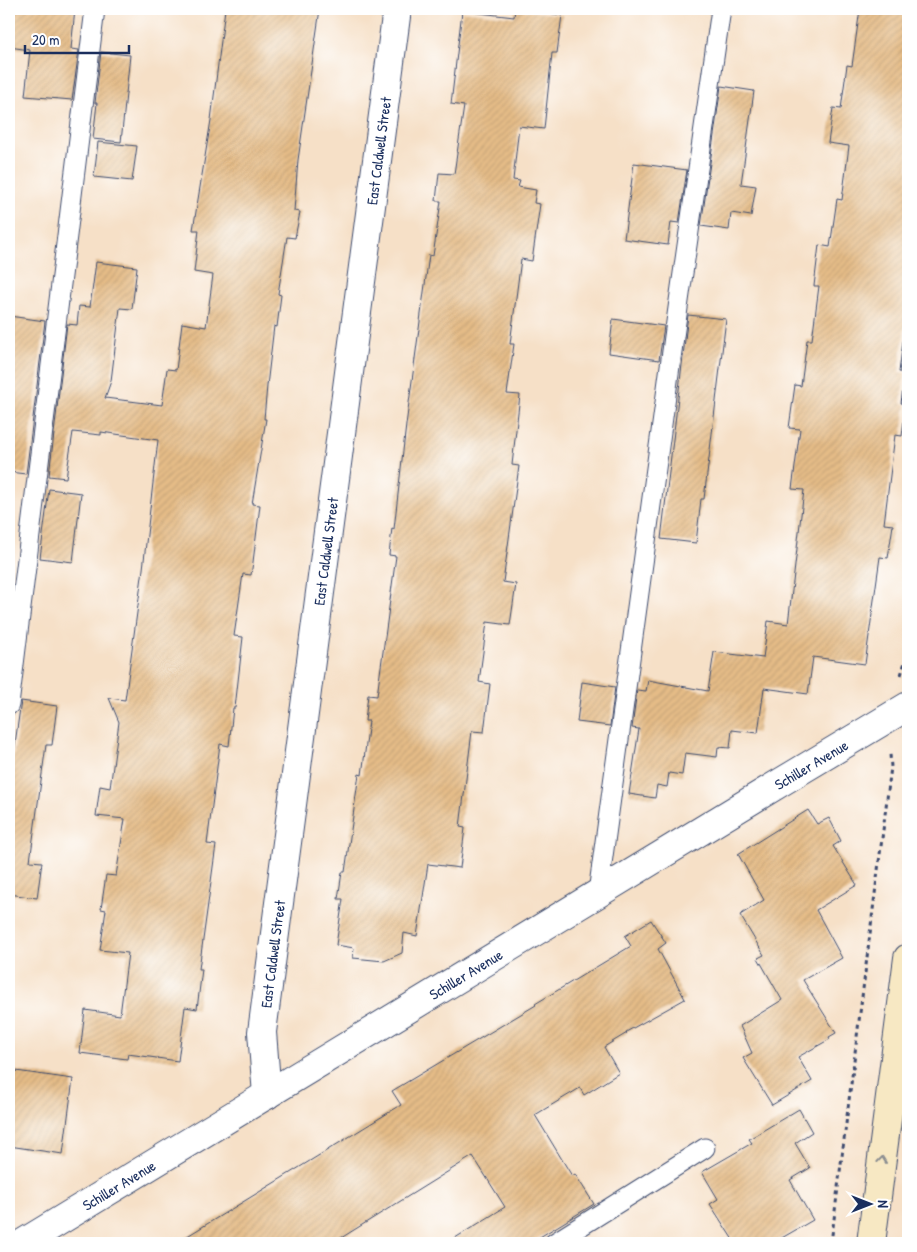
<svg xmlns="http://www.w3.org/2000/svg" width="917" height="1252" font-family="'Patrick Hand',sans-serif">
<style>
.building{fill:url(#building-hatch)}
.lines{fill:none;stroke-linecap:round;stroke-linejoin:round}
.lane-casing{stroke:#3c4a6e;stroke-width:21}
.street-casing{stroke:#3c4a6e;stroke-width:30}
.secondary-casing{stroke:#3c4a6e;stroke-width:30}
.path{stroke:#3c4a6e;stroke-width:3;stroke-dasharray:4 4;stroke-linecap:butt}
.lane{stroke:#fff;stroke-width:19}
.street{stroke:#fff;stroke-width:28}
.secondary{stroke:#f7e8c3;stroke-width:28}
.oneway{stroke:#898c90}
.labels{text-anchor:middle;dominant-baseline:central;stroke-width:4.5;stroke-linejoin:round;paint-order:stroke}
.street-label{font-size:15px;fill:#1b2f5e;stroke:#fff}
</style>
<defs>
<pattern id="building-hatch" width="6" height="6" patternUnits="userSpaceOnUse" patternTransform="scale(1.25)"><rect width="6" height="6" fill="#e5bc87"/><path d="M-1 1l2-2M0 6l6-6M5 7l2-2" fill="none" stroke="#c4a277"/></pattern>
</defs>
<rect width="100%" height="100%" fill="#fff"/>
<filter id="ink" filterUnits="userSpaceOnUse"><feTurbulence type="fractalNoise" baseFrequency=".02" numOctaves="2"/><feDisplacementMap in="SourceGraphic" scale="10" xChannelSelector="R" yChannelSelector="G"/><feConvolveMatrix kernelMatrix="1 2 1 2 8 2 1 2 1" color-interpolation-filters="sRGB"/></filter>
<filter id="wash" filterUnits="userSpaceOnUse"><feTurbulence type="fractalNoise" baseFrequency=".0096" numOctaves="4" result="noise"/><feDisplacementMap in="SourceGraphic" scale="20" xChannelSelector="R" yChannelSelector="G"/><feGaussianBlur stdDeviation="1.12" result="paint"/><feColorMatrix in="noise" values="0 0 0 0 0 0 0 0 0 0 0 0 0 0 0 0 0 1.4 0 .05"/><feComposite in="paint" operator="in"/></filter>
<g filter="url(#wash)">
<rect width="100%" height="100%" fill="#f6e0c7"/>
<g id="blocks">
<g class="building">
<polygon points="9,9 75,9 71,49 79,50 72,100 25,96 30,50 9,47"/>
<polygon points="225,9 320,9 298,160 294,211 300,212 295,238 287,237 278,294 281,295 277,327 274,326 267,386 264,419 266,419 252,504 260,505 253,562 251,575 243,574 234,636 243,637 235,708 233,708 229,746 220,744 207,844 216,845 199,969 202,969 197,1009 185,1007 178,1061 128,1054 127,1059 80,1053 85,1010 120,1015 128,953 100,950 106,910 101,909 106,875 116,876 125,819 96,816 100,786 110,788 119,722 109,698 125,700 143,569 158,440 101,432 101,435 73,432 66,478 49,476 67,324 77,325 79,306 90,307 96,262 137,267 132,309 120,308 111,381 105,398 162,405 167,369 176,370 182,323 206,327 213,275 194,272 199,230 193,230 211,120"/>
<polygon points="515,9 562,15 557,53 552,53 544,129 519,126 513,180 520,181 518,187 536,190 534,203 540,204 532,261 521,259 510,344 514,344 507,394 520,395 512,465 519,466 503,582 516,584 510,625 487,622 479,682 490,684 484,732 472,731 460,827 465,828 460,868 428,864 417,936 404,933 402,953 384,961 353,958 354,948 336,945 343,899 338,899 342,872 345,872 359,774 362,775 369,721 365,721 368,695 377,696 396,556 389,555 392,528 394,529 406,425 429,255 433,256 441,201 436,201 439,173 454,174 464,106 451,104 462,11 514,17"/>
<polygon points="860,9 908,9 908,304 899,372 905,373 901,403 906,404 902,436 895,435 884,524 893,525 888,558 880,557 865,664 813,657 808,694 764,688 758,733 732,730 730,748 718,747 717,757 685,753 682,775 669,773 667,787 657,785 655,798 629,794 639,729 632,728 637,690 646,691 648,680 708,691 714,652 763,658 768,621 788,624 804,490 792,489 800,429 789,428 795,385 801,386 807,340 812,340 819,286 814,286 819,245 830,247 837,199 842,200 849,146 828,143 833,108 841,109 847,65 852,66"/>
<polygon points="101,52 130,55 121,142 93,139 97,103 95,103"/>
<polygon points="721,86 754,91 741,184 756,186 751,216 731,213 729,230 701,226"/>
<polygon points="98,142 137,146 132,181 94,177"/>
<polygon points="634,163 687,170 679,223 671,222 668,245 624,239"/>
<polygon points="688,315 726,319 704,499 701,499 696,543 661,539"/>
<polygon points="9,316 45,321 26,474 9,472"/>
<polygon points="613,319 664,326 659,360 609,353"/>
<polygon points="49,489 81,493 73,562 40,558"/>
<polygon points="582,682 615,687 610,726 577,722"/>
<polygon points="21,701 57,706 52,745 46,745 30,861 42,862 37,898 9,894 9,787"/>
<polygon points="808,810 817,824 829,818 841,841 833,846 857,885 816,910 842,958 803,980 836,1033 829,1037 830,1039 798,1057 812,1081 772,1105 743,1058 752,1053 740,1026 782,1000 758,958 764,955 740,915 764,900 738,854"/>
<polygon points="651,920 666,943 658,949 685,999 626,1032 627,1033 604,1047 619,1073 584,1095 580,1088 535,1115 572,1176 575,1174 594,1204 530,1243 447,1243 505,1207 473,1156 333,1243 176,1243 401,1105 392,1091 536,1005 535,1004 631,946 625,936"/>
<polygon points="9,1070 73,1079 63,1154 9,1146"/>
<polygon points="799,1109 812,1132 795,1143 810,1168 790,1180 813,1220 773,1243 735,1243 710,1204 718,1199 702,1172 752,1143 749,1139"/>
</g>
</g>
</g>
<g filter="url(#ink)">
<use href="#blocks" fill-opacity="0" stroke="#3c4a6e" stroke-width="1"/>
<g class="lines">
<defs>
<g id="lane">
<polyline points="9,705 95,9"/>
<polyline points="598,893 676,322 721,9"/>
<polyline points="554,1243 705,1148"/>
</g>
<g id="street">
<path id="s1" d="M267,1095L262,1032L397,9"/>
<path id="s2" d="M23,1243L783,781L908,706"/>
</g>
<polyline id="secondary" points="871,1243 908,958"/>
</defs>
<use href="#lane" class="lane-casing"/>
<use href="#street" class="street-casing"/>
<use href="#secondary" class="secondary-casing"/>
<g class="path">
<polyline points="901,675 908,652"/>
<polyline points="831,1243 891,767 890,754"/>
</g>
<use href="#lane" class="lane"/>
<use href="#street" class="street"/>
<use href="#secondary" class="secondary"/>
</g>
<defs><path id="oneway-chevron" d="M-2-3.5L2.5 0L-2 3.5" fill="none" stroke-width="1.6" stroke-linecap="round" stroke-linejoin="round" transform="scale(1.25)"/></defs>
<use class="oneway" href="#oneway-chevron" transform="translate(882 1160) rotate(-83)"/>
</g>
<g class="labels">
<g class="street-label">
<text stroke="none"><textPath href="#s1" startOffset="952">East Caldwell Street</textPath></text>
<text stroke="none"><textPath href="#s1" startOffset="548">East Caldwell Street</textPath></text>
<text stroke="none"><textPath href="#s2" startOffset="922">Schiller Avenue</textPath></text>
<text stroke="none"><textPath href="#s1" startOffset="142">East Caldwell Street</textPath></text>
<text stroke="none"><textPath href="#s2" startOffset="518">Schiller Avenue</textPath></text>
<text stroke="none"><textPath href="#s2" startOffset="112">Schiller Avenue</textPath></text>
</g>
</g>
<rect width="917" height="1252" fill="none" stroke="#fff" stroke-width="30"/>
<g transform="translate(870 1204) rotate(90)" stroke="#ffffff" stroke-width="4" paint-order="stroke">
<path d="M0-4L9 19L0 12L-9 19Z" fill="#1b2f5e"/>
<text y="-8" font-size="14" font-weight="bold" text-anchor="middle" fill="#1b2f5e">N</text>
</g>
<path d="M25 45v8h104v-8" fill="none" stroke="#1b2f5e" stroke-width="2.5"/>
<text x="32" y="45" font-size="15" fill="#1b2f5e" stroke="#ffffff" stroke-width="4" paint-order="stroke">20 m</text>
</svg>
